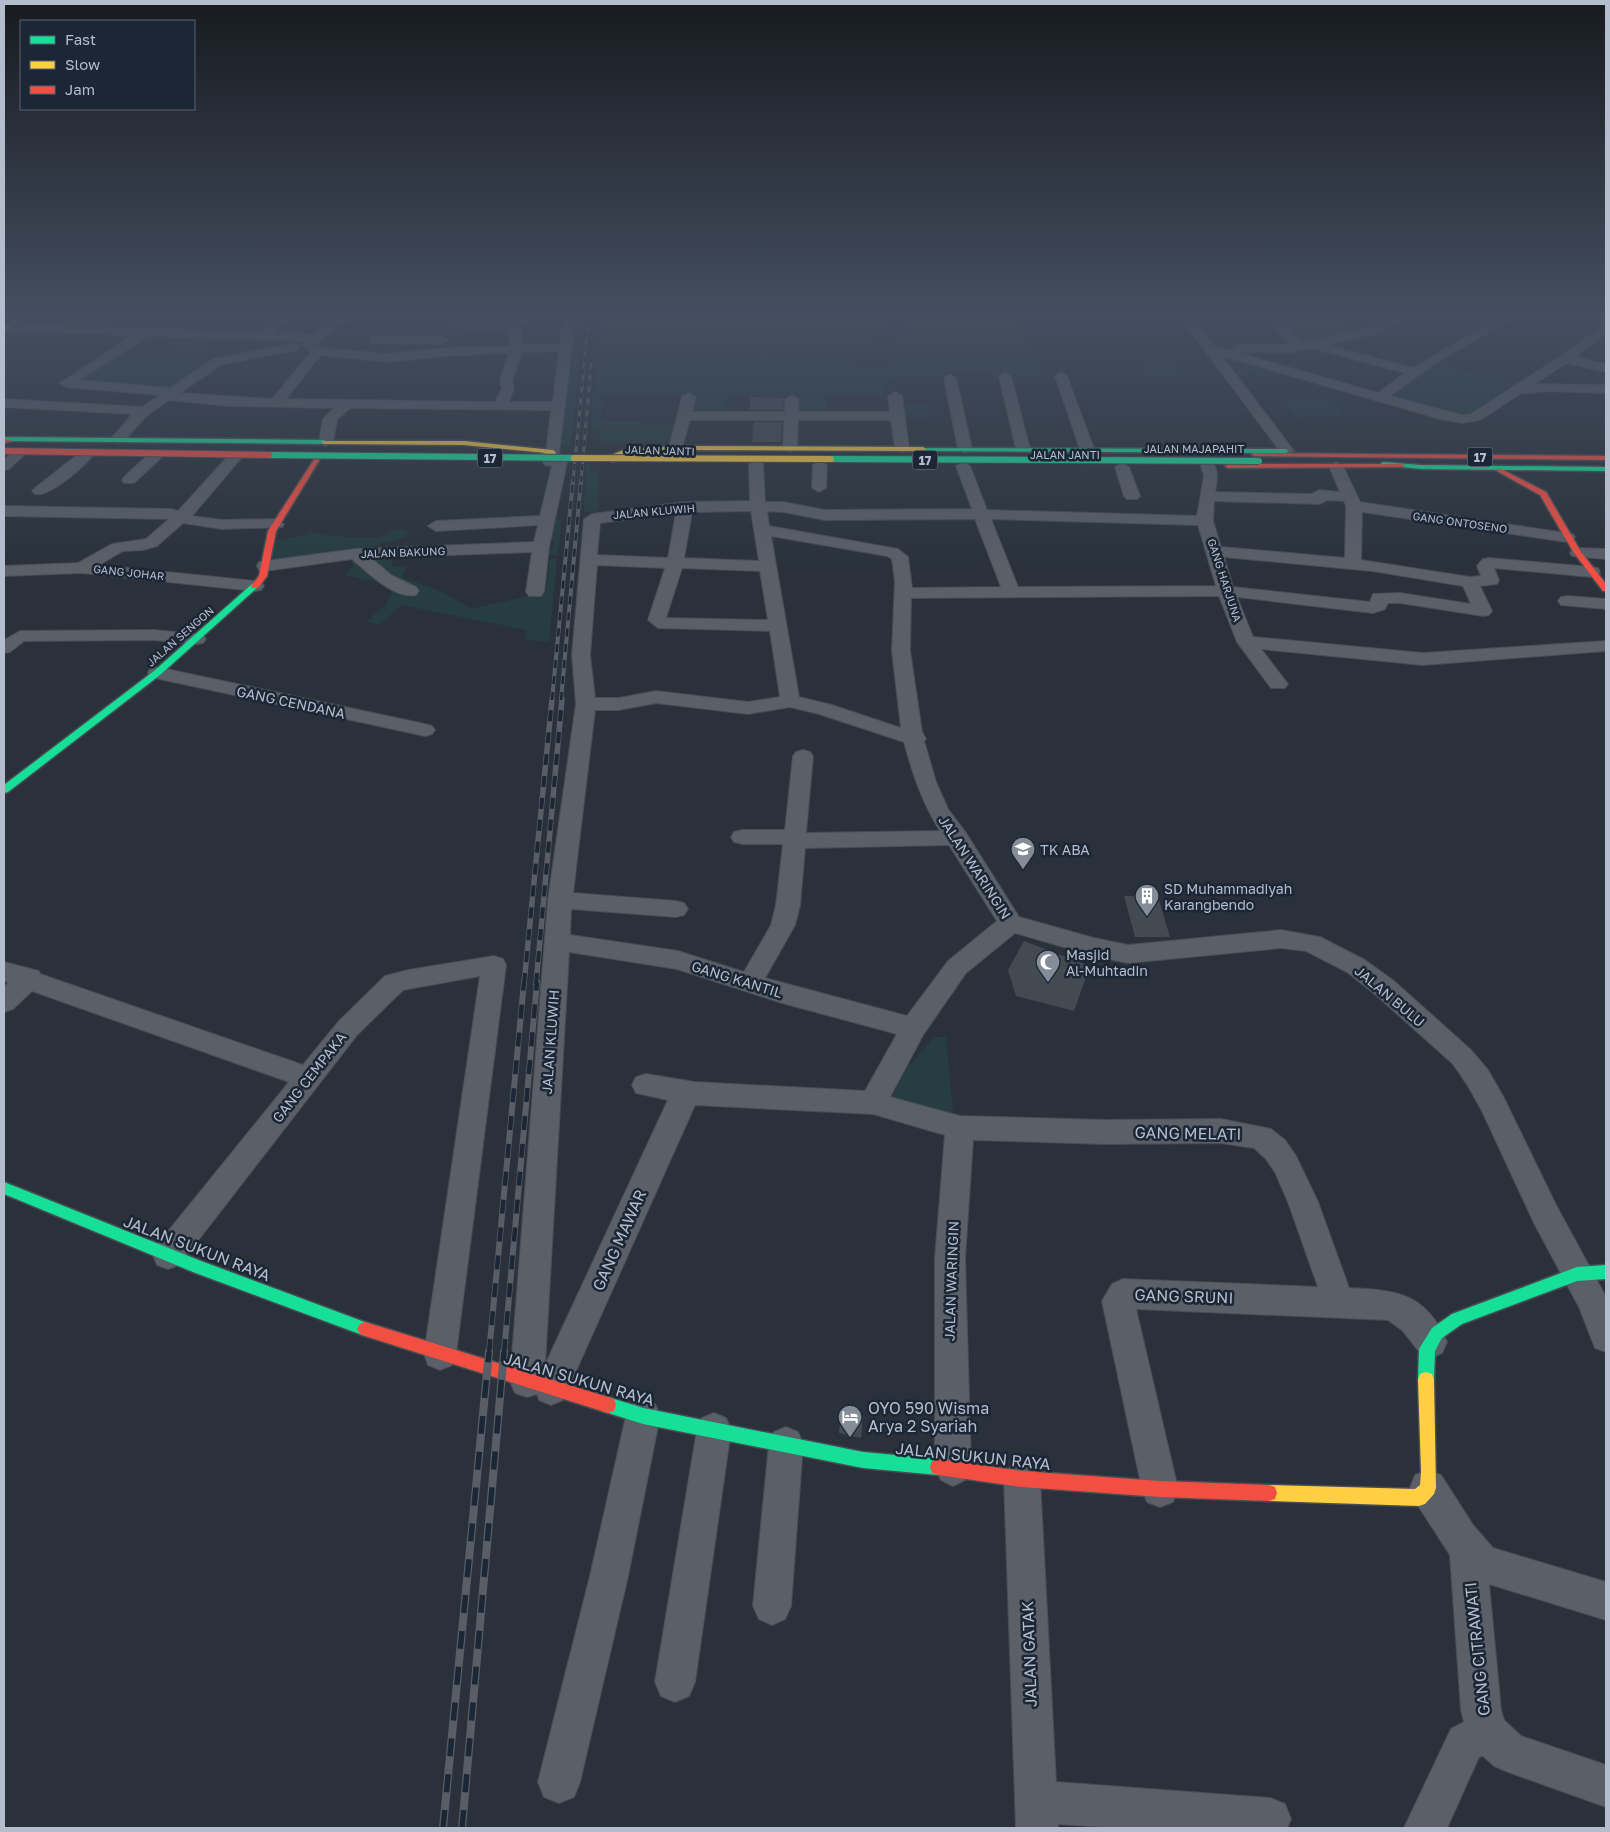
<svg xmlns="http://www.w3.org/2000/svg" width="1610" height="1832" font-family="'Golos Text',sans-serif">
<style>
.green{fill:#263d41}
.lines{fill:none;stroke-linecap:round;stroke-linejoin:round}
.stream{stroke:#344a65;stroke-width:3}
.building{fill:#444a52}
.street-casing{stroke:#484d54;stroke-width:2}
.fast-casing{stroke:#484d54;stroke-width:3}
.slow-casing{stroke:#484d54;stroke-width:3}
.jam-casing{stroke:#484d54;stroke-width:3}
.street{fill:#5a5f68;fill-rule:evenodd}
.fast{fill:#16e098;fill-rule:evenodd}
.slow{fill:#ffcf43;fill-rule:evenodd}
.jam{fill:#f24e42;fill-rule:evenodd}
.rail-far4-casing{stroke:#595e66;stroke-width:3}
.rail-far3-casing{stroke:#595e66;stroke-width:4}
.rail-far2-casing{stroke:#595e66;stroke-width:5.5}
.rail-far1-casing{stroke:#595e66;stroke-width:6}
.rail-casing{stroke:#595e66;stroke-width:8}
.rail-far4{stroke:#1c2736;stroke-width:2;stroke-dasharray:6;stroke-linecap:butt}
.rail-far3{stroke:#1c2736;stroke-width:2.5;stroke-dasharray:8;stroke-linecap:butt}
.rail-far2{stroke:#1c2736;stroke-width:4;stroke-dasharray:11;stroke-linecap:butt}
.rail-far1{stroke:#1c2736;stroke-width:4.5;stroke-dasharray:14;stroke-linecap:butt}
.rail{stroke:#1c2736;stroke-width:5.5;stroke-dasharray:18;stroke-linecap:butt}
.fast-bridge-casing{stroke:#474d55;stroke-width:8;stroke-linecap:butt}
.slow-bridge-casing{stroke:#474d55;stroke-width:8;stroke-linecap:butt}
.jam-bridge-casing{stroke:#474d55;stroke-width:8;stroke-linecap:butt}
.fast-bridge{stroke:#16e098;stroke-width:6}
.slow-bridge{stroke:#ffcf43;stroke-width:6}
.jam-bridge{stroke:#f24e42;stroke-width:6}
.labels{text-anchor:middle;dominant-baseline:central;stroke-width:5;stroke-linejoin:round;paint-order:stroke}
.far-street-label{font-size:11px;fill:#b4bdcb;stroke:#1c2736}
.shield{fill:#1c2736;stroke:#86909e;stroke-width:1}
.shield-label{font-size:12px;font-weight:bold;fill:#b4bdcb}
.street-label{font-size:14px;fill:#b4bdcb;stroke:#1c2736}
.poi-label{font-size:14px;fill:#b4bdcb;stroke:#1c2736;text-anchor:start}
.near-street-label{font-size:16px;fill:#b4bdcb;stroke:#1c2736}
.near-poi-label{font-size:16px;fill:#b4bdcb;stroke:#1c2736;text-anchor:start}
</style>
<rect width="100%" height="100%" fill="#2a313a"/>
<g class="green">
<polygon points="74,313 106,313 85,327 54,326"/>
<polygon points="575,313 584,313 571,446 559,446"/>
<polygon points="600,313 989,313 894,315 868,355 861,355 854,366 883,369 890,358 880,356 906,318 1019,318 1044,375 979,375 979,373 1028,372 932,372 946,373 947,376 887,377 885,396 602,395 601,422 643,422 642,425 678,425 675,443 599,442 600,429 591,429"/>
<polygon points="1270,313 1349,313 1337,320 1372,329 1303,342 1294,338"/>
<polygon points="196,336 218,337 196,356 188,359 214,360 172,390 73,381 116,355 178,359 165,357"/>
<polygon points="1224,356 1282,371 1282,375 1260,377 1257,374 1245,374 1246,376 1240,376"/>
<polygon points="1433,363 1518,385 1472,415 1459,417 1392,398 1388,395"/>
<polygon points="1139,365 1178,365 1185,375 1145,375"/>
<polygon points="695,397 725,397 723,414 691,414"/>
<polygon points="797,397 826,397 826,414 796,414"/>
<polygon points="1330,400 1345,416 1296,417 1283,401"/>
<polygon points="903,404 928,405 930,417 904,417"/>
<polygon points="586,464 590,464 590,472 599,471 598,511 584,512"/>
<polygon points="550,520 561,520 558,555 545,556 545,549 553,549 554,539 547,539"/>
<path d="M396,530H403L409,533L406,537C361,551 316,557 269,563L274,541L305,535L309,532C320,535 367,539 379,537C386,535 390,531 396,530Z"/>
<polygon points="377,554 376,559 394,558 391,567 407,566 402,577 443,592 471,609 546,592 550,559 557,559 549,642 524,639 526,630 401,605 380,625 366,622 386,604 395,587 345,575 354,566 351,562 365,555"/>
<polygon points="934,1037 946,1037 953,1112 946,1121 888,1104 907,1068"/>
</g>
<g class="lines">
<polyline class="stream" points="1278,314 1294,331 1310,339"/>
</g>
<g class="building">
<polygon points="751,397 784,398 783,410 749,410"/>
<polygon points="754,422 782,422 781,442 752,442"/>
<polygon points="1124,896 1158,897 1170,937 1135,937"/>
<polygon points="1024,941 1090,966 1074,1011 1016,996 1008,970"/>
<polygon points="841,1413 863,1416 861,1438 839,1433"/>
</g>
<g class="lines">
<defs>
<g id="street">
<path d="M280,313H293L273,333L312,334L331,320L350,313L457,314L463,317L462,322H511L520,313H533L520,327L522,345L560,344L564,313H576L559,454L558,458L565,459L567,462L549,547L544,592L541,596H529L526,592L532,552L371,558L391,575L416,587L419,591L416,595C395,600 367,572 352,559L265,571L259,570L257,566L259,562L265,561L356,549L534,542L538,525L436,531L428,526L436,521L540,516L552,466L545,465L543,462L546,453L551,410L350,408L337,420L333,442L326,446L319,442L323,419L334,408L228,406L169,400L145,417L123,442L118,443L111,439L132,414L4,407V399L142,407L160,395L66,387L60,383L133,335L7,331L4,330V324L260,332ZM354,319L450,320L449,325L455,328L509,329L510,346L443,348L388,354L321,348L316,344L339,325ZM149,336L305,341L303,344L311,352L272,399L180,393L221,365L297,350L299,347L297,344L293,343L213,359L170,388L79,380ZM559,351L553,402H509L514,388L512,381L522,352ZM509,353L500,381L502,388L495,402L286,399L321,355L388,362L443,356Z"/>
<path d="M1177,313H1189L1216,348L1233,351V346L1237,345L1289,344L1262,313H1274L1301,343L1368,328L1397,313H1412L1376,334L1326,345L1413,368L1506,313H1521L1433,365L1390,396L1462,415L1471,414L1561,356L1606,323V333L1575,357L1606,364V372L1567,363L1534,384L1606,385V393L1547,391L1520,394L1480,420L1462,423L1440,419L1222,356L1294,451L1287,455L1282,454ZM1311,348L1405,373L1378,393L1235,352H1295Z"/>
<polygon points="376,336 442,336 448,340 442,344 372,343 370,340 372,337"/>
<polygon points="1005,372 1011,376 1030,449 1028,452 1018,452 1016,449 999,376"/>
<polygon points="1061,372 1067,376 1094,449 1092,452 1082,452 1080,449 1055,376"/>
<polygon points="950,374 956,378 972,449 965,453 958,449 944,378"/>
<polygon points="895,392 902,396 909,448 902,452 895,448 891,420 798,420 797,448 790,452 783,448 784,420 690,420 681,451 671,451 669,448 682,397 689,393 696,397 692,412 785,412 785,399 792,395 799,399 798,412 890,412 888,396"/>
<polygon points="18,450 25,454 9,469 4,470 4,459"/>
<path d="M87,450L94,454C85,466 49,498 35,494L32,491L35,488L82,451Z"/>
<polygon points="156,451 163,455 161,458 134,483 124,483 122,480 124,477 151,452"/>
<polygon points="235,453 242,457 192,516 222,520 276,519 284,524 282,527 222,529 183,523 157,546 143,550 123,551 99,565 255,581 261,582 264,586 261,590 255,591 82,573 4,576 4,566 78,563 112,544 146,539 169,519 4,516 4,506 171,509 178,511 230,454"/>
<path d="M756,460L763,464L765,502H783L825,510L972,509L956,466L963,462L970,466L987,510L1197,516L1204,476L1201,466L1203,463H1213C1219,473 1217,481 1215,492L1312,494L1319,490L1340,492L1329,466L1336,462L1343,466L1360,502L1573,534L1575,537L1573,540L1567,542L1362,512L1361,560L1470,577L1481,576L1477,566L1483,559L1489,558L1592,567L1598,568L1600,572L1598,576L1592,577L1494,568L1499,580L1497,584L1480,586L1492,611L1489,615L1483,616L1400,603H1388L1385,609L1373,613L1237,597L1253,637L1423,653L1606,641V651L1423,665L1261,649L1288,684L1285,688H1271L1237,642L1219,596L911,598L910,651L922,732L926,739L924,741L936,782L948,809L966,833L1019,917L1094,938L1128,945L1281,930L1320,937L1365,960L1394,981L1471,1050L1488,1070L1504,1098L1556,1205L1606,1297V1352L1595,1348L1579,1307L1534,1223L1482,1111L1468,1086L1453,1064L1376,995L1347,972L1306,951L1281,948L1128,963L1094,956L1015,933L966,973L923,1035L890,1097L960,1116L1105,1120L1221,1119L1271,1129L1285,1140L1296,1156L1318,1202L1349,1288C1397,1290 1426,1293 1447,1342L1442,1353L1431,1358L1420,1353L1403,1331L1388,1320L1136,1309L1178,1489L1173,1502L1160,1507L1147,1502L1142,1489L1102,1301L1112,1284L1123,1279L1318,1287L1288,1202L1275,1172L1265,1158L1254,1148L1221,1143L1105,1144L973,1140L965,1258L971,1468L965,1480L953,1486L941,1480L935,1468V1258L945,1135L873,1114L695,1105L563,1400L551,1405L539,1400L537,1394L527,1397L515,1393L510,1381L548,900L576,704L572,655L584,519L592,514L685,502L750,501L749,464ZM1327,500L1344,501L1346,506L1345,558L1221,547L1213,521L1214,501L1320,504ZM751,511L759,561L684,558L692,512ZM767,511L783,512L825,520L975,519L1001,587L912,588L908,557L898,549L769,526ZM676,513L668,558L597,555L600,523ZM991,519L1198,525L1216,586L1018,587ZM771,536L887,556L892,559L895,581L892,651L901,728L832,705L799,697ZM1224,557L1372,571L1463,586L1471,604L1400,593L1373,594L1370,602L1233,587ZM597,565L665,568L648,620L658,628L770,631L780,697L748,702L656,691L619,698H595L590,655ZM682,568L760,571L768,620L666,618ZM656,703L748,714L790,707L819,714L904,742C913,775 922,802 940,831L806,833L813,756L810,752L803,750L796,752L793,756L785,830H742L734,832L731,837L734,842L742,844H783L776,905L771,925L744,972L678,951L570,935L571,909L676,917L684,915L688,909L684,903L676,901L573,893L595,710H619ZM949,845L997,921L948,961L907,1016L765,978L795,925L800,905L805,848ZM569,952L677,969L782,1003L897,1034L865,1091L695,1082L646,1074L636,1077L632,1085L636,1093L668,1100L545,1365Z"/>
<polygon points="820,461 827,465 826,488 819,492 812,488 813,465"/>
<polygon points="1122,463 1129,467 1140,496 1137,499 1127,499 1124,496 1115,467"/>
<polygon points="1578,548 1606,549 1606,559 1572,556 1570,553 1572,550"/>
<polygon points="1567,596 1606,599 1606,609 1561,605 1558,601 1561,597"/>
<polygon points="154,630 197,634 203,635 206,639 203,643 197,644 154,640 24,641 10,652 4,653 4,640 20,631"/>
<polygon points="157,667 425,724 432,726 435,730 432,734 425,736 150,677 148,673 150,669"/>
<polygon points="494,956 503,959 506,965 456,1354 452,1365 440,1370 428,1365 424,1354 480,976 403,990 357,1035 179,1265 168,1269 157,1265 153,1255 157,1245 289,1082 32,991 13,1009 4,1012 4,987 9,982 4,981 4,962 39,971 40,974 303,1065 339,1021 385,976 408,970"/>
<polygon points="643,1399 655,1404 660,1416 628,1576 580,1782 574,1797 559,1803 544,1797 538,1782 590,1576 626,1416 631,1404"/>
<polygon points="714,1413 726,1418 731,1430 695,1682 689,1696 675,1702 661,1696 655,1682 697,1430 702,1418"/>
<polygon points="786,1427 798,1432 803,1444 791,1606 785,1619 772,1625 759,1619 753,1606 769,1444 774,1432"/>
<polygon points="1022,1461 1034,1467 1040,1479 1056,1782 1270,1798 1285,1804 1291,1819 1287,1828 1117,1828 1058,1824 1058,1828 1016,1828 1004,1479 1010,1467"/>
<polygon points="1428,1470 1441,1475 1473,1525 1493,1548 1606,1582 1606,1620 1489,1584 1501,1710 1504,1720 1521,1736 1606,1765 1606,1807 1508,1772 1494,1766 1483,1756 1479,1757 1447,1828 1404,1828 1451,1729 1464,1722 1461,1710 1450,1555 1415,1501 1410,1488 1415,1475"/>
</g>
<g id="fast">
<polygon points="22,313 29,313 4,331 4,327"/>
<polygon points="4,437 324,440 327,442 324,444 4,441"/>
<polygon points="921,448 1286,449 1289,451 1286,453 923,451 920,449"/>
<polygon points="1383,462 1421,465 1606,467 1606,471 1421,469 1381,465 1381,463"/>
<polygon points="252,584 259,586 160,675 8,792 4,793 4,785 154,671"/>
<polygon points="4,1182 201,1261 370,1324 373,1329 370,1334 365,1336 193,1272 4,1194"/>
<polygon points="1606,1265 1606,1279 1577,1281 1462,1324 1442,1338 1435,1351 1434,1380 1432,1386 1426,1388 1420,1386 1418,1380 1419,1349 1422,1344 1432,1328 1452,1314 1577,1267"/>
<polygon points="608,1397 643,1408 863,1452 938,1459 944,1461 946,1467 944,1473 938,1475 863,1468 643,1424 602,1411 600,1405 602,1399"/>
</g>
<g id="slow">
<polygon points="322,441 464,441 553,450 556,452 554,456 537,458 535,457 535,455 546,453 464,445 324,444 322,443"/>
<polygon points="676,446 923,447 926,449 923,451 676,450 624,454 614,458 616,460 613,462 607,457 623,450"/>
<polygon points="1426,1372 1432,1374 1434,1380 1436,1488 1434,1494 1425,1504 1419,1506 1269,1501 1263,1499 1261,1493 1263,1487 1269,1485 1415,1489 1420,1485 1421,1472 1418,1380 1420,1374"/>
</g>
<g id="jam">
<polygon points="4,439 13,441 4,443"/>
<polygon points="1252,453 1606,456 1606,460 1254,456 1251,454"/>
<polygon points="315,458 320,459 276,531 267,576 258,588 252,588 251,586 259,576 268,531"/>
<polygon points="1402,464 1404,465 1404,467 1228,468 1225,466 1228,464"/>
<polygon points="1497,469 1501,469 1546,492 1581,552 1606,584 1606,591 1603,591 1574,553 1540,495 1497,471"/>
<polygon points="365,1322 608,1397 614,1399 616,1405 614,1411 608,1413 365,1336 360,1334 357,1329 360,1324"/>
<polygon points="938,1459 1022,1471 1160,1481 1269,1485 1275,1487 1277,1493 1275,1499 1269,1501 1160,1497 1022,1487 938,1475 932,1473 930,1467 932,1461"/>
</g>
</defs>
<use href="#street" class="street-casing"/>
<use href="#fast" class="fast-casing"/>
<use href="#slow" class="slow-casing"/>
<use href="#jam" class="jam-casing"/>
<use href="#street" class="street"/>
<use href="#fast" class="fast"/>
<use href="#slow" class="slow"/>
<use href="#jam" class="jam"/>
<defs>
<g id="rail-far4">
<polyline points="573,482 589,313"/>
<polyline points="581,482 591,364"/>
</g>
<g id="rail-far3">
<polyline points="552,700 573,480"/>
<polyline points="561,700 581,480"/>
</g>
<g id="rail-far2">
<polyline points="524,984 552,699"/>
<polyline points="536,984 562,699"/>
</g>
<g id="rail-far1">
<polyline points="489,1353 524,982"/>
<polyline points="504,1353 537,982"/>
</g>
<g id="rail">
<polyline points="443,1828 489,1352"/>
<polyline points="462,1828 504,1352"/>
</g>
</defs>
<use href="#rail-far4" class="rail-far4-casing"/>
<use href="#rail-far3" class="rail-far3-casing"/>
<use href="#rail-far2" class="rail-far2-casing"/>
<use href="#rail-far1" class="rail-far1-casing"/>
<use href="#rail" class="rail-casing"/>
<use href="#rail-far4" class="rail-far4"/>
<use href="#rail-far3" class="rail-far3"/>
<use href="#rail-far2" class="rail-far2"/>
<use href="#rail-far1" class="rail-far1"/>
<use href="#rail" class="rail"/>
<defs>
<g id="fast-bridge">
<polyline points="269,455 574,458"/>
<polyline points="831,459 1259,461"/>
</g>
<polyline id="slow-bridge" points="574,458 831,459"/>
<polyline id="jam-bridge" points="4,451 269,455"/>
</defs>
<use href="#fast-bridge" class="fast-bridge-casing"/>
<use href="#slow-bridge" class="slow-bridge-casing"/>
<use href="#jam-bridge" class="jam-bridge-casing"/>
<use href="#fast-bridge" class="fast-bridge"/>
<use href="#slow-bridge" class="slow-bridge"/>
<use href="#jam-bridge" class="jam-bridge"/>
</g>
<linearGradient id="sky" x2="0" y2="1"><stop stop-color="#171b20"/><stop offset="0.55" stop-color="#444e60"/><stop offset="1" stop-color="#444e60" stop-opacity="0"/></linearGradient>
<rect width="1610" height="570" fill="url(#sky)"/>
<defs>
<symbol id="school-pin" viewBox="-11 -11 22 30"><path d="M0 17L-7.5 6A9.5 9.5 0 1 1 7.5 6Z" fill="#848c98" stroke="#1c2736"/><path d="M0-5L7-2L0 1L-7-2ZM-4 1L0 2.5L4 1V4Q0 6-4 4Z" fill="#fff"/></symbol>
<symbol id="building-pin" viewBox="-11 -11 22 30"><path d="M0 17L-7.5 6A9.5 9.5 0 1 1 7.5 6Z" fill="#848c98" stroke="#1c2736"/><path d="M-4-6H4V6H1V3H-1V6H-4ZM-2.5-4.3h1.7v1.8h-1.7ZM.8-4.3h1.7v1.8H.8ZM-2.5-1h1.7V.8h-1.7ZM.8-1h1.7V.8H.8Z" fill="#fff"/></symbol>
<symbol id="mosque-pin" viewBox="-11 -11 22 30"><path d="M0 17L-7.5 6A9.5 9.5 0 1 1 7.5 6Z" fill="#848c98" stroke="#1c2736"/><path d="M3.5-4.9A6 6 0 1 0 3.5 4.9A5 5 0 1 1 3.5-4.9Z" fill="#fff"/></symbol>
<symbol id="hotel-pin" viewBox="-11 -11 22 30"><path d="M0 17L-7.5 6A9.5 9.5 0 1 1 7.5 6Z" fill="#848c98" stroke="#1c2736"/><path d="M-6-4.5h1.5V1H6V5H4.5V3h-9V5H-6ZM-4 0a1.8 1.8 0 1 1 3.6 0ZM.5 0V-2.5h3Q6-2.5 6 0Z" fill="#fff"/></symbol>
</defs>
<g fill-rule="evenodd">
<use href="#school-pin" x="1009" y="835" width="28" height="38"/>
<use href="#building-pin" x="1133" y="882" width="28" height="38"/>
<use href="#mosque-pin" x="1034" y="948" width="28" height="38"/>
<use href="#hotel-pin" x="836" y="1403" width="28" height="38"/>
</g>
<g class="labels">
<g class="far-street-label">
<text x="1194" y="448">JALAN MAJAPAHIT</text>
<text transform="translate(660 450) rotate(2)">JALAN JANTI</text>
<text x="1065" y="454">JALAN JANTI</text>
<text transform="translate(654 511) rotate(-5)">JALAN KLUWIH</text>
<text transform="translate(1460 522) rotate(8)">GANG ONTOSENO</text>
<text transform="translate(403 552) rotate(-2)">JALAN BAKUNG</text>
<text transform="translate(129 572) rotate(6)">GANG JOHAR</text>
<text transform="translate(1225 580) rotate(72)">GANG HARJUNA</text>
<text transform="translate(180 636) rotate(-41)">JALAN SENGON</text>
</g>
<g class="shield">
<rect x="1467.5" y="447.5" width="25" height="19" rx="4"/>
<rect x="477.5" y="448.5" width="25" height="19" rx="4"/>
<rect x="912.5" y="450.5" width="25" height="19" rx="4"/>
</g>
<g class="shield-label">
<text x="1480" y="457">17</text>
<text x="490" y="458">17</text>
<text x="925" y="460">17</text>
</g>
<g class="street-label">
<text transform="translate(291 702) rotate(12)">GANG CENDANA</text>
<text transform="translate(975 867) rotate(57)">JALAN WARINGIN</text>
<text transform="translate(737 979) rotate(17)">GANG KANTIL</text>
<text transform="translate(1390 996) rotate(40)">JALAN BULU</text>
<text transform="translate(550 1042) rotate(-86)">JALAN KLUWIH</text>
<text transform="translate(309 1077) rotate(-52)">GANG CEMPAKA</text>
<text transform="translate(951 1281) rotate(-88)">JALAN WARINGIN</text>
</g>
<g class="poi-label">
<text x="1040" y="849">TK ABA</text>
<text x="1164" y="888">SD Muhammadiyah<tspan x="1164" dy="16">Karangbendo</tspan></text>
<text x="1066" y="954">Masjid<tspan x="1066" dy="16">Al-Muhtadin</tspan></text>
</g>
<g class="near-street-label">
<text transform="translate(1188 1133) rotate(1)">GANG MELATI</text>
<text transform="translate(619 1240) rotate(-66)">GANG MAWAR</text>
<text transform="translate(197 1248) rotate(21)">JALAN SUKUN RAYA</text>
<text transform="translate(1184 1296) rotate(2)">GANG SRUNI</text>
<text transform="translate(579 1379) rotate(16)">JALAN SUKUN RAYA</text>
<text transform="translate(973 1456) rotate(6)">JALAN SUKUN RAYA</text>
<text transform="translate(1477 1649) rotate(-96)">GANG CITRAWATI</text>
<text transform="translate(1029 1654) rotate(-92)">JALAN GATAK</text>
</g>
<g class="near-poi-label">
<text x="868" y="1408">OYO 590 Wisma<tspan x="868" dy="18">Arya 2 Syariah</tspan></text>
</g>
</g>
<rect width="1610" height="1832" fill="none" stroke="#b4bdcb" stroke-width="10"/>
<rect x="20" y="20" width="175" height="90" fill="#1c2736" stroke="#596372"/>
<rect x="30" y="36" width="25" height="8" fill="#16e098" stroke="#596372"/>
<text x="65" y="45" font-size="15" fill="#b4bdcb">Fast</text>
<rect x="30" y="61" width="25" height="8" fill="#ffcf43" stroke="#596372"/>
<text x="65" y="70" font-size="15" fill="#b4bdcb">Slow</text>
<rect x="30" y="86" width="25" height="8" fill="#f24e42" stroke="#596372"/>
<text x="65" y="95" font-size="15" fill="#b4bdcb">Jam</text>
</svg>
